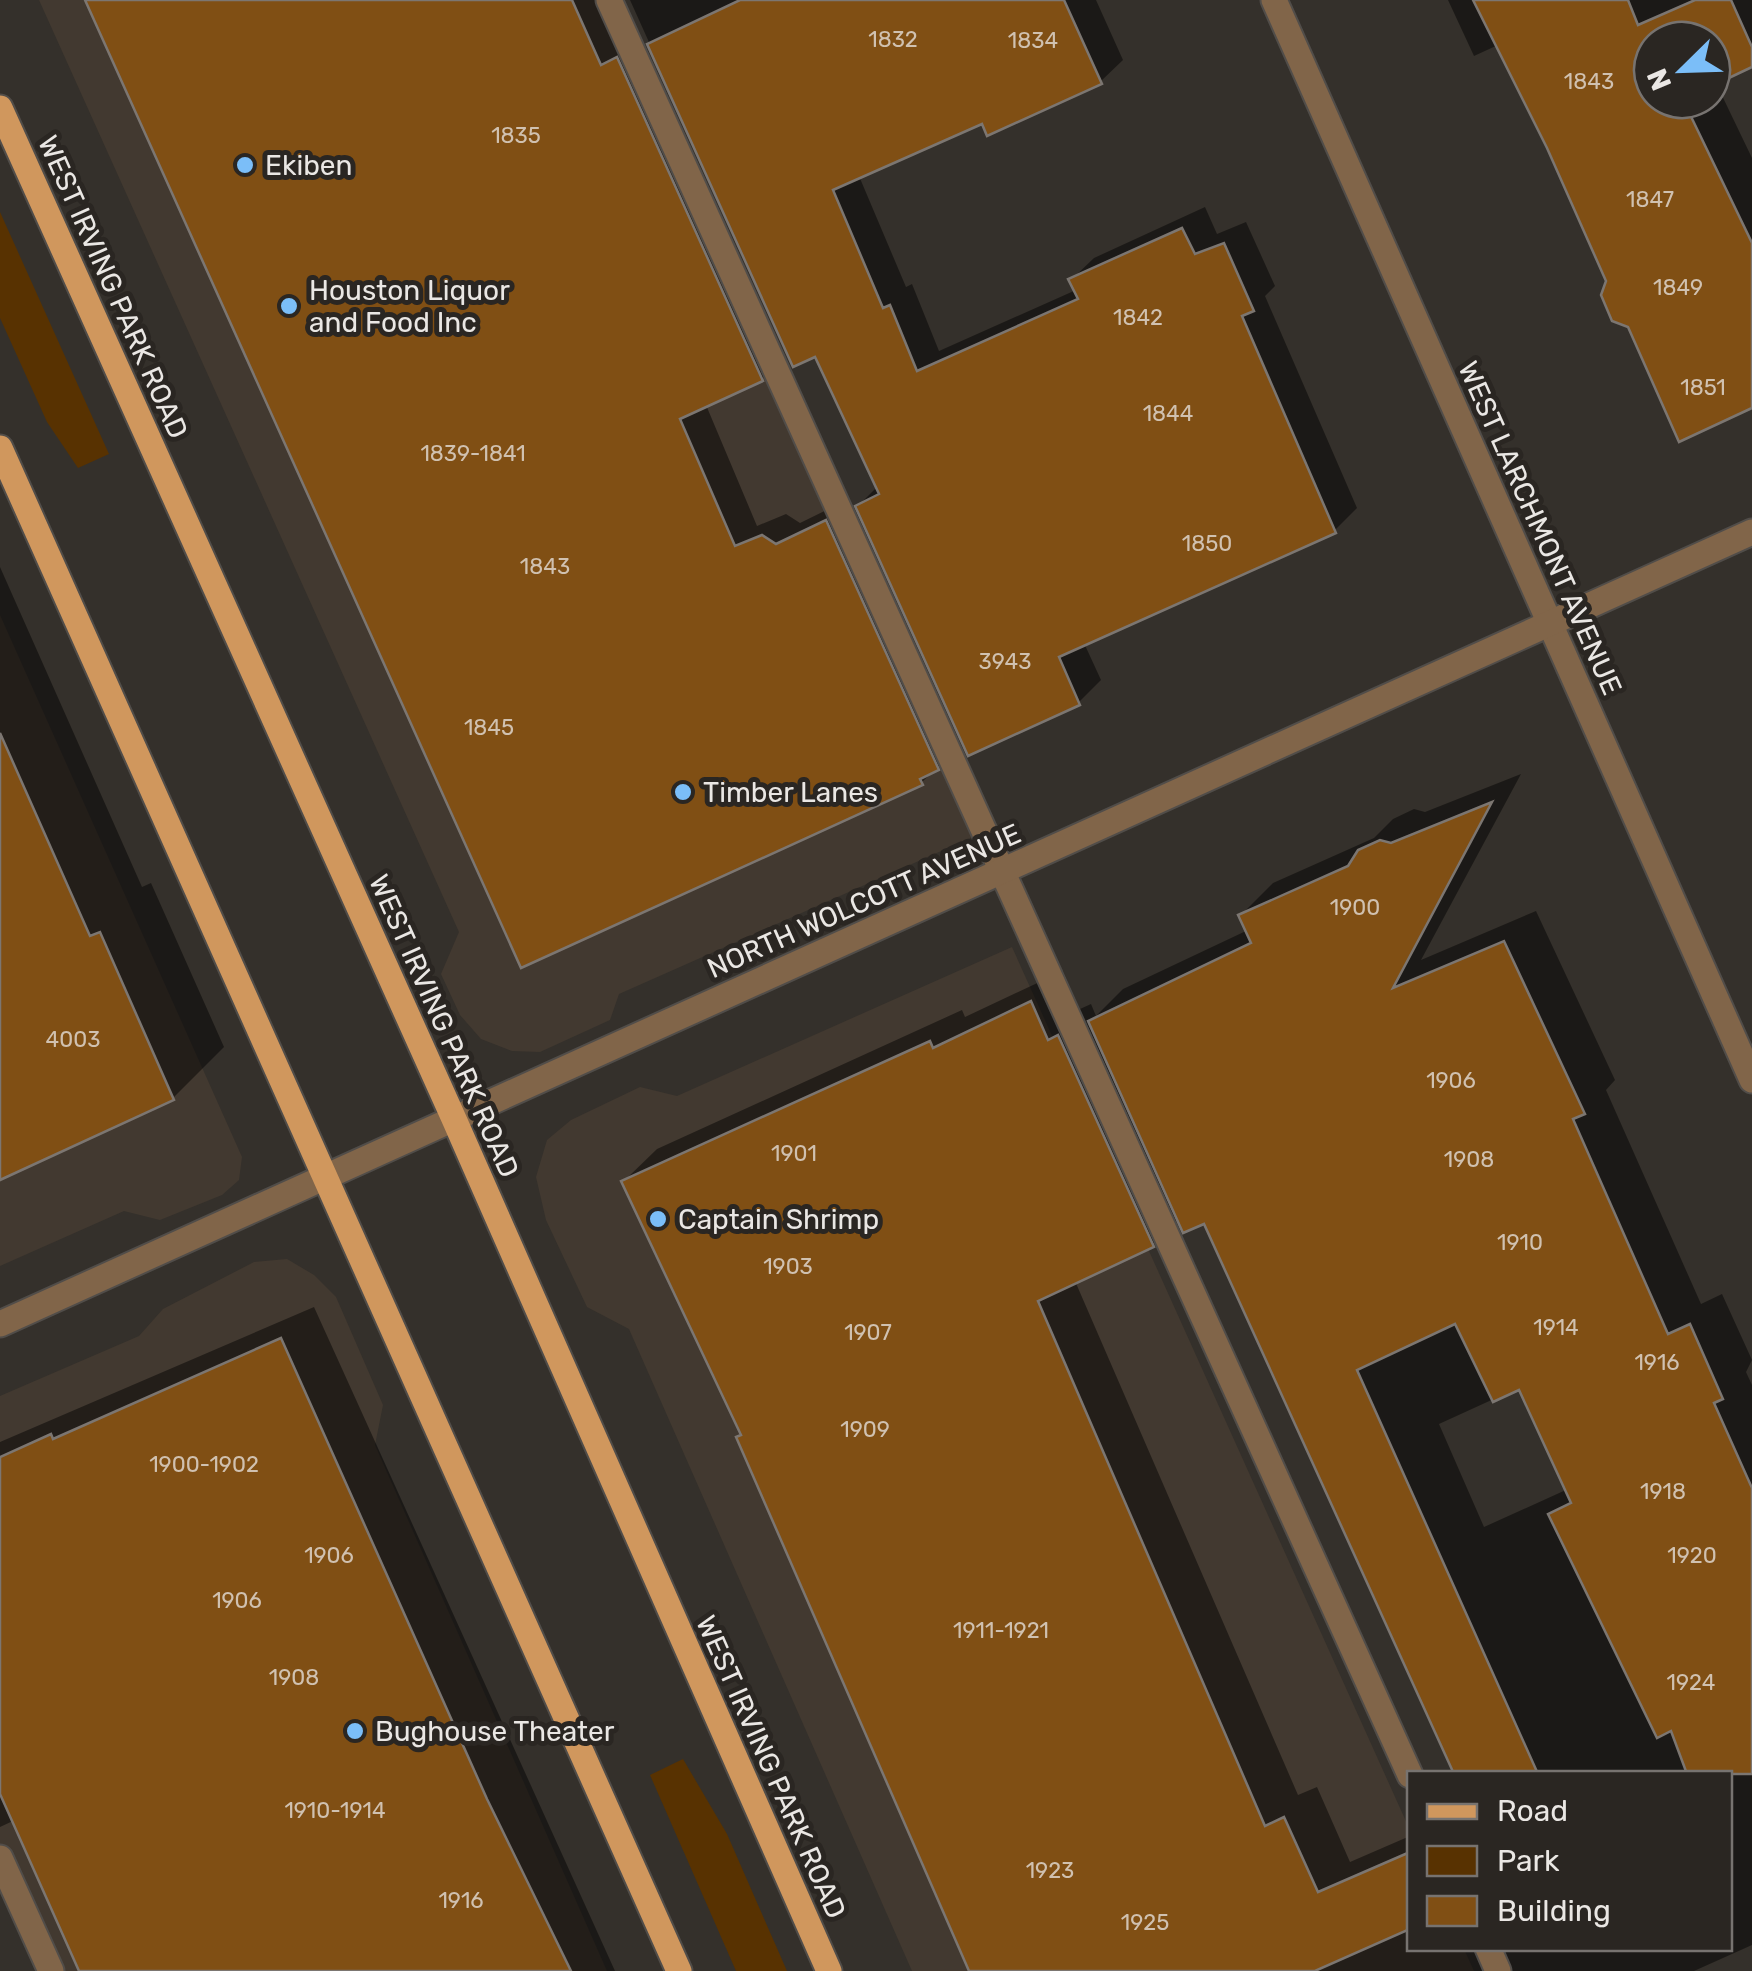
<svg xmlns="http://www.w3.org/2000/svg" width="1752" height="1971" font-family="Rubik,sans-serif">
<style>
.built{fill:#423930}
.green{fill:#583201}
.shadow{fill:#0007;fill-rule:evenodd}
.building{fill:#804f14;stroke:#7c7671;stroke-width:2.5}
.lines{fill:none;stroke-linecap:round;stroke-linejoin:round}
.lane-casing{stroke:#514d49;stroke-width:29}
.street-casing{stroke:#514d49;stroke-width:29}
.primary-casing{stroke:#514d49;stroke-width:29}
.lane{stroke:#816549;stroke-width:25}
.street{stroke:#816549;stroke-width:25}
.primary{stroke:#d0975d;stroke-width:25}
.poi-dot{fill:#7bbef8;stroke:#2a2622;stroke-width:4}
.labels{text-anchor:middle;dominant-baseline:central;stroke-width:10;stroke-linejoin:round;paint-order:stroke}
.number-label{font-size:22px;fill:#d0c1b0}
.poi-label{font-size:28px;fill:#eae7e4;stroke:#2a2622;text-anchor:start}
.street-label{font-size:28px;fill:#eae7e4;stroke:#2a2622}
</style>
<rect width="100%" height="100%" fill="#34302b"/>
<g class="built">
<polygon points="39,0 609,0 984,832 619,994 610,1020 540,1052 512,1051 481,1039 460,1015 441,974 459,932"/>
<polygon points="0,615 242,1157 239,1180 222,1195 160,1220 124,1211 0,1266"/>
<polygon points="1012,947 1409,1828 1410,1948 1464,1949 1474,1971 912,1971 629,1329 587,1307 546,1220 536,1177 547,1140 571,1120 640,1087 677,1096"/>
<polygon points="287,1259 314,1275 336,1297 383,1405 375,1445 607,1971 41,1971 0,1876 0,1396 139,1336 163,1309 254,1262"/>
</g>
<g class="green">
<polygon points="0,212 109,454 78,468 47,422 0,318"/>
<polygon points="683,1759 727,1834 787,1971 736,1971 650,1775"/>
</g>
<g class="shadow">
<polygon points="88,0 623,0 784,356 762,379 706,405 757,526 786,514 800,523 849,499 960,746 921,783"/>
<polygon points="630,0 1096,0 1123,60 1100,82 983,121 859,176 906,287 912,284 939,351 1076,290 1071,280 1094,258 1205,207 1217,234 1246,222 1275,286 1265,296 1357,508 1335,530 1084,643 1101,680 1078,703 858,506 878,486 816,354 794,364"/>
<path d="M1448,0H1752V65L1715,81L1752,158V406L1609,281L1498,45L1474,56ZM1652,40H1712V100H1652Z"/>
<polygon points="0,567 142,887 151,883 224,1047 173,1098 0,1179"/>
<path d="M1521,774L1421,960L1536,911L1615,1080L1606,1090L1701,1304L1722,1294L1752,1360L1746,1372L1752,1385V1945L1694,1971H980L743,1434L624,1181L657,1149L962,1010L965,1017L1063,971L1080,1009L1091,1004L1096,1016L1123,989L1248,930L1241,915L1273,883L1374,838L1393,819L1414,809L1425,812ZM1179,1218L1205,1221L1457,1774H1730V1948H1410V1836L1350,1862L1317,1787L1298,1795L1075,1281L1152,1245ZM1520,1387L1568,1489L1484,1527L1439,1424Z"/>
<polygon points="314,1307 615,1971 81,1971 15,1820 0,1827 0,1442"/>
</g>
<g class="building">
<polygon points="85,0 572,0 601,65 617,57 763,381 680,419 735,546 762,535 776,544 826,520 939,770 920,779 923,785 521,968"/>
<polygon points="740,0 1064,0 1102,84 987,136 982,124 833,190 883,308 890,305 917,371 1078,299 1068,279 1182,228 1195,254 1224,243 1254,311 1242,316 1336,533 1059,657 1080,705 968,756 855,506 879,494 815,357 793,367 647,44"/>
<polygon points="1473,0 1628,0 1638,25 1695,0 1731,0 1752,47 1752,67 1712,86 1712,40 1652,40 1652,100 1683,100 1752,243 1752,408 1679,442 1628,327 1612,321 1601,295 1606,281 1547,148"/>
<polygon points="0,733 90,936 100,932 174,1100 0,1180"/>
<polygon points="1492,802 1393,988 1504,941 1585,1114 1573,1119 1668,1334 1690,1324 1723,1399 1714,1403 1752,1488 1752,1774 1687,1774 1671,1731 1657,1738 1548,1514 1571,1503 1519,1390 1493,1402 1455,1324 1357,1370 1538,1774 1454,1774 1204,1224 1183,1233 1088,1021 1251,943 1238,915 1348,866 1358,850 1380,840 1391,843"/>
<polygon points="1031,1001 1048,1040 1058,1035 1154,1247 1038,1301 1265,1826 1284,1817 1318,1892 1410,1852 1410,1929 1315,1971 969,1971 736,1437 741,1435 621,1181 930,1041 933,1048"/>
<polygon points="281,1338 487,1799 571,1971 79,1971 0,1794 0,1457 51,1434 53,1439"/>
</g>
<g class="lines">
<defs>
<g id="lane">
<polyline points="609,0 1410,1775"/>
<polyline points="0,1858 51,1971"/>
<polyline points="1488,1948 1498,1971"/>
</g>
<g id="street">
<polyline points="1274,0 1752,1080"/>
<polyline points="0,1324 1752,532"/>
</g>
<g id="primary">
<polyline points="0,108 454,1119 829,1971"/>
<polyline points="0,448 679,1971"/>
</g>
</defs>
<use href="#lane" class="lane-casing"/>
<use href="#street" class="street-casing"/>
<use href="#primary" class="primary-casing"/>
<use href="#lane" class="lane"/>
<use href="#street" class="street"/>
<use href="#primary" class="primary"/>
</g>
<g class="poi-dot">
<circle cx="245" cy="165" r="10"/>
<circle cx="289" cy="306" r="10"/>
<circle cx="683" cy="792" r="10"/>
<circle cx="658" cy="1219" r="10"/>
<circle cx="355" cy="1731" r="10"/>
</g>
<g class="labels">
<g class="number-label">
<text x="893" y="39">1832</text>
<text x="1033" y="40">1834</text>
<text x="1589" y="81">1843</text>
<text x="516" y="135">1835</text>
<text x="1650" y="199">1847</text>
<text x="1678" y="287">1849</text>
<text x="1138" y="317">1842</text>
<text x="1703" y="387">1851</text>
<text x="1168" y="413">1844</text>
<text x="473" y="453">1839-1841</text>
<text x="1207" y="543">1850</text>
<text x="545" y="566">1843</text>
<text x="1005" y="661">3943</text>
<text x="489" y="727">1845</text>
<text x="1355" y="907">1900</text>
<text x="73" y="1039">4003</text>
<text x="1451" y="1080">1906</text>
<text x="794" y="1153">1901</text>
<text x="1469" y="1159">1908</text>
<text x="1520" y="1242">1910</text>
<text x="788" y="1266">1903</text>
<text x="1556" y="1327">1914</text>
<text x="868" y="1332">1907</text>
<text x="1657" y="1362">1916</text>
<text x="865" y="1429">1909</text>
<text x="204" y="1464">1900-1902</text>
<text x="1663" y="1491">1918</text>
<text x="329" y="1555">1906</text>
<text x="1692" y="1555">1920</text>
<text x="237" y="1600">1906</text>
<text x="1001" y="1630">1911-1921</text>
<text x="294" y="1677">1908</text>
<text x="1691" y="1682">1924</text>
<text x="335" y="1810">1910-1914</text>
<text x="1050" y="1870">1923</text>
<text x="461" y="1900">1916</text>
<text x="1145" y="1922">1925</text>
</g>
<g class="poi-label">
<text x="265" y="165">Ekiben</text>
<text x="309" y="290">Houston Liquor<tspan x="309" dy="32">and Food Inc</tspan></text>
<text x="703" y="792">Timber Lanes</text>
<text x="678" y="1219">Captain Shrimp</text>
<text x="375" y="1731">Bughouse Theater</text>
</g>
<g class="street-label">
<text transform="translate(113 287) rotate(66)">WEST IRVING PARK ROAD</text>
<text transform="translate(1540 528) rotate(66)">WEST LARCHMONT AVENUE</text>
<text transform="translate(864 901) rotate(-24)">NORTH WOLCOTT AVENUE</text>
<text transform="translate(444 1026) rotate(66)">WEST IRVING PARK ROAD</text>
<text transform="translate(771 1767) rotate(66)">WEST IRVING PARK ROAD</text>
</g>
</g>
<rect x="1407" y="1771" width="325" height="180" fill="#2a2622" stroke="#777370" stroke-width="2.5"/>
<rect x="1427" y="1804" width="50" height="15" fill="#d0975d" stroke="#777370" stroke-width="2.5"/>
<text x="1497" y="1821" font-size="30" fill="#eae7e4">Road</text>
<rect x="1427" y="1846" width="50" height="30" fill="#583201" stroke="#777370" stroke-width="2.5"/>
<text x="1497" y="1871" font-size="30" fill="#eae7e4">Park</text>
<rect x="1427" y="1896" width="50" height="30" fill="#804f14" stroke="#777370" stroke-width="2.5"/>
<text x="1497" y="1921" font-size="30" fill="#eae7e4">Building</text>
<g transform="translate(1682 70) rotate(247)"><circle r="48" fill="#2a2622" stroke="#777370" stroke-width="2.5"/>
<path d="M0-8L18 38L0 25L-18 38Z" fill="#7bbef8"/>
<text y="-15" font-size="28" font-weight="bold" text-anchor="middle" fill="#eae7e4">N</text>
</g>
</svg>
